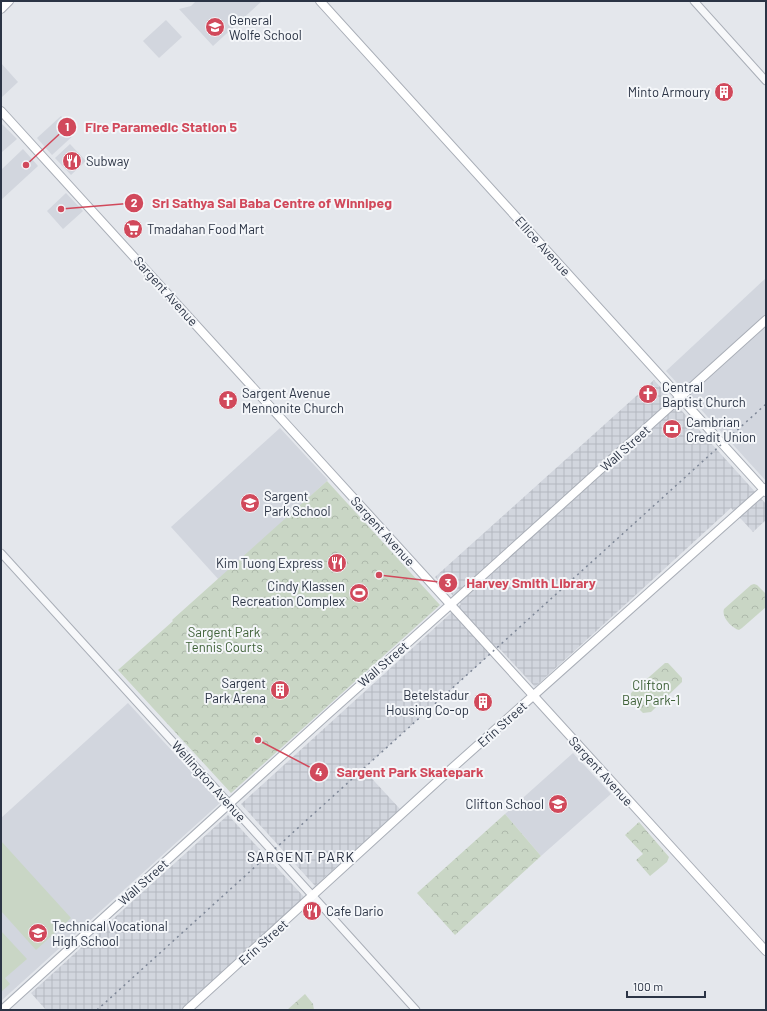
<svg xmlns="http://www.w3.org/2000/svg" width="767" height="1011" font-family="Barlow,sans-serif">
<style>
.built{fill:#d2d6de}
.industrial{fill:url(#industrial-grid)}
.green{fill:#c9d6c5}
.forest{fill:url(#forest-crowns)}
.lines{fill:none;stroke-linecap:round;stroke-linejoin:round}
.tertiary-casing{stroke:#a9aeb7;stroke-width:9}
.secondary-casing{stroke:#a9aeb7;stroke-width:10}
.tertiary{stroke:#f7f8fa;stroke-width:7}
.secondary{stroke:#fff;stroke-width:8}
.rail{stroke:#7d8696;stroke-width:1.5;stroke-dasharray:2 4;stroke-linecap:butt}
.labels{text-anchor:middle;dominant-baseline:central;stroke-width:4;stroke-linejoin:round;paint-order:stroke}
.poi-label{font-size:13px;fill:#2b3445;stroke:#f4f6f9;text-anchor:start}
.street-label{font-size:13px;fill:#2b3445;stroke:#f4f6f9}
.park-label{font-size:13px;fill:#3f6138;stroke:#f4f6f9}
.neighbourhood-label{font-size:14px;letter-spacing:1px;fill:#1d2536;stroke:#f4f6f9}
.leader{fill:none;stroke:#d1495b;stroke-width:1.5}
.callout-dot{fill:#d1495b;stroke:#f4f6f9;stroke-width:1.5}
.mark-label{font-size:12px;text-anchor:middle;font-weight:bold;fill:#fff}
.callout-label{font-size:14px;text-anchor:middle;font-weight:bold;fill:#d1495b;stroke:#f4f6f9;stroke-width:4;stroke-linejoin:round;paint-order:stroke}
</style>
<defs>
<pattern id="industrial-grid" width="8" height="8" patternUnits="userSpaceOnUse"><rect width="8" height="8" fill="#d2d6de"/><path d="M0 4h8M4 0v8" fill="none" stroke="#b4b8c0"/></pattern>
<pattern id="forest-crowns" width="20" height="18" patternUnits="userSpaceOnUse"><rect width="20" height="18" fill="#c9d6c5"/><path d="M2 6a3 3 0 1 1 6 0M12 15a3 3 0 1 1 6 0" fill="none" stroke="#adb8ab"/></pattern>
</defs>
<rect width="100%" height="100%" fill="#e4e7ec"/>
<g class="built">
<polygon points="196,1 262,1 213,46 179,9 191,6"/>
<polygon points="166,20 182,37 159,58 143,41"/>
<polygon points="1,63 18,82 1,98"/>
<polygon points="61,116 76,133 52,155 37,138"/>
<polygon points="1,123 17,139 2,152 1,151"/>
<polygon points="70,144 86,161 71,175 55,158"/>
<polygon points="23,149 38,166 1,200 1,170"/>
<polygon points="66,193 83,211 63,229 47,211"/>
<polygon points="766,278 766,481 666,371"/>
<polygon points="280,428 328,480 219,580 171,527"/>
<polygon points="128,703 220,803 1,1001 1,818"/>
<polygon points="573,753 611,794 541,856 505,814"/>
</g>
<g class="industrial">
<polygon points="654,380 766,504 766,520 753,532 731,508 535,687 498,647 363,769 400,809 315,886 241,804 461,604 435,577"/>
<polygon points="228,815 305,898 181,1010 46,1010 31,993"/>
</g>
<g class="green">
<polygon points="1,841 71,918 36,950 1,911"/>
<polygon points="1,931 27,959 5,978 10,984 1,992"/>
</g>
<g class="forest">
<polygon points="327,481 440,605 231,793 118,670 173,621 172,620"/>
<path d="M754,584L757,585L766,594V607L742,628L739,630C732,628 721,617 724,609L751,585Z"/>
<polygon points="665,663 668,663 682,678 682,682 651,712 643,713 631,701 631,693"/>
<polygon points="505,814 541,856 455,935 417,893"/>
<polygon points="639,822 669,857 667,862 650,876 636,860 643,854 625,835"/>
<polygon points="305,994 313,1004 314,1010 287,1010"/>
</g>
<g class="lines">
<defs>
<g id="tertiary">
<polyline points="694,1 766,81"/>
<polyline points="1,553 225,799 416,1010"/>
</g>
<g id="secondary">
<polyline points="320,1 766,492"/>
<polyline points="1,9 9,1"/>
<polyline points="1,111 766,951"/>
<polyline points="2,1010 328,714 450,605 766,320"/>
<polyline points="187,1010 441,778 766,488"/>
</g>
</defs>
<use href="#tertiary" class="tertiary-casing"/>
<use href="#secondary" class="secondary-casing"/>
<use href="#tertiary" class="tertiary"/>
<use href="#secondary" class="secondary"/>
<polyline class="rail" points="97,1010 766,404"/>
</g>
<defs>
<symbol id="school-disc" viewBox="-11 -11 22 22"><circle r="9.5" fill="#d1495b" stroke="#f4f6f9"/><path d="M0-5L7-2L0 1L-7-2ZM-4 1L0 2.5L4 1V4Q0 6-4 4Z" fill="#fff"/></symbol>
<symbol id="building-disc" viewBox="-11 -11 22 22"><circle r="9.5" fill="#d1495b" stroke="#f4f6f9"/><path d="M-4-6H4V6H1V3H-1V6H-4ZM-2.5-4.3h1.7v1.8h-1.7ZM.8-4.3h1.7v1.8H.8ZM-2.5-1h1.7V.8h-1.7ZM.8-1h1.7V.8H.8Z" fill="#fff"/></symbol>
<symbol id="restaurant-disc" viewBox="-11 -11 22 22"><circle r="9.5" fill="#d1495b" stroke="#f4f6f9"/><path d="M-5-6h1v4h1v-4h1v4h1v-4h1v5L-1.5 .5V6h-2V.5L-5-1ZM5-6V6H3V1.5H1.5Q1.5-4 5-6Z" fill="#fff"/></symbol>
<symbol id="supermarket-disc" viewBox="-11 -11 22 22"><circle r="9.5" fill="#d1495b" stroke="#f4f6f9"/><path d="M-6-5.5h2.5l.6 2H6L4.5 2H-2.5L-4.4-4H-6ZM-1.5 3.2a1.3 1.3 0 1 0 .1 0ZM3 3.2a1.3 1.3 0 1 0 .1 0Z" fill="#fff"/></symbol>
<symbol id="church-disc" viewBox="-11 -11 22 22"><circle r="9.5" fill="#d1495b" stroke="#f4f6f9"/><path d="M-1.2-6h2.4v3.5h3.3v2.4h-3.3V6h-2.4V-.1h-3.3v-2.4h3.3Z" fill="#fff"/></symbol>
<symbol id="bank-disc" viewBox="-11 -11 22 22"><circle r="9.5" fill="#d1495b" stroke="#f4f6f9"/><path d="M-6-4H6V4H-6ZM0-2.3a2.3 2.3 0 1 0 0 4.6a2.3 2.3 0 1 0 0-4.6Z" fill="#fff"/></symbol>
<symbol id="stadium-disc" viewBox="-11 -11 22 22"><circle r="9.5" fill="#d1495b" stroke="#f4f6f9"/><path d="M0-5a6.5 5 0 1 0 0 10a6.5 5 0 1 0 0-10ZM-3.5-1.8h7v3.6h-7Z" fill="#fff"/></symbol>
</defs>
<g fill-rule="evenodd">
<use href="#school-disc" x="204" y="16" width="22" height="22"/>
<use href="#building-disc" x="713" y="81" width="22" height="22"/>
<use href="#restaurant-disc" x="61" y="150" width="22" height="22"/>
<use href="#supermarket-disc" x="122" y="218" width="22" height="22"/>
<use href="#church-disc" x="637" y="383" width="22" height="22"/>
<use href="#church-disc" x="217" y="389" width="22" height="22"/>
<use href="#bank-disc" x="661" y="418" width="22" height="22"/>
<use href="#school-disc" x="239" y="492" width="22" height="22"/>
<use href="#restaurant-disc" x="326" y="552" width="22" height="22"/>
<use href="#stadium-disc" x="348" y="582" width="22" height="22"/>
<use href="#building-disc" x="269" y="679" width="22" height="22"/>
<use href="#building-disc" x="472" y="691" width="22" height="22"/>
<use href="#school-disc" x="547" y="793" width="22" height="22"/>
<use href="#restaurant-disc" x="301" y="900" width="22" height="22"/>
<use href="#school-disc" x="27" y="922" width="22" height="22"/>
</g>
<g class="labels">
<g class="poi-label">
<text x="229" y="20">General<tspan x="229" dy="15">Wolfe School</tspan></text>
<text x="710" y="92" text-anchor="end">Minto Armoury</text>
<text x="86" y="161">Subway</text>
<text x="147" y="229">Tmadahan Food Mart</text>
<text x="662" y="387">Central<tspan x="662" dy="15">Baptist Church</tspan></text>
<text x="242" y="393">Sargent Avenue<tspan x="242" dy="15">Mennonite Church</tspan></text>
<text x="686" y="422">Cambrian<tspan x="686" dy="15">Credit Union</tspan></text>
<text x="264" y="496">Sargent<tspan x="264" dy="15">Park School</tspan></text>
<text x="323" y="563" text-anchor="end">Kim Tuong Express</text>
<text x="345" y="586" text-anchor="end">Cindy Klassen<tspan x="345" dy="15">Recreation Complex</tspan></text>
<text x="266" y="683" text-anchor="end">Sargent<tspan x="266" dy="15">Park Arena</tspan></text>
<text x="469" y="695" text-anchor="end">Betelstadur<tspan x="469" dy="15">Housing Co-op</tspan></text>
<text x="544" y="804" text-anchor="end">Clifton School</text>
<text x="326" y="911">Cafe Dario</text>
<text x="52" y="926">Technical Vocational<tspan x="52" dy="15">High School</tspan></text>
</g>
<g class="street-label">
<text transform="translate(543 246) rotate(48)">Ellice Avenue</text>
<text transform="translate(166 291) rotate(48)">Sargent Avenue</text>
<text transform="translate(625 448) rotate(-42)">Wall Street</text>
<text transform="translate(383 531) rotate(48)">Sargent Avenue</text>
<text transform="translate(383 664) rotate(-41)">Wall Street</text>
<text transform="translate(502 724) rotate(-42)">Erin Street</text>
<text transform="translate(601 771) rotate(48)">Sargent Avenue</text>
<text transform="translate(209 781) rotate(48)">Wellington Avenue</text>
<text transform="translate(143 882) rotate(-42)">Wall Street</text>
<text transform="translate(263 942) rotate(-42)">Erin Street</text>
</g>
<g class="park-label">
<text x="224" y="632">Sargent Park<tspan x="224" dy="15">Tennis Courts</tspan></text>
<text x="651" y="685">Clifton<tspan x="651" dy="15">Bay Park-1</tspan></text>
</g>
<g class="neighbourhood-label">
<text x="301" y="856">SARGENT PARK</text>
</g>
</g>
<path class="leader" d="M26 165L67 127M61 209L134 203M379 575L448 583M258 740L319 772"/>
<g class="callout-dot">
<circle cx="26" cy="165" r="4"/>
<circle cx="61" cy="209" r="4"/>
<circle cx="379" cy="575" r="4"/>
<circle cx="258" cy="740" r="4"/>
<circle cx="67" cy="127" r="10"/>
<circle cx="134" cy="203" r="10"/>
<circle cx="448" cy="583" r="10"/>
<circle cx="319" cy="772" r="10"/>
</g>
<g class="mark-label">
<text x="67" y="131">1</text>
<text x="134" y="207">2</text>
<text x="448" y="587">3</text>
<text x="319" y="776">4</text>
</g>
<g class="callout-label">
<text x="161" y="132">Fire Paramedic Station 5</text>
<text x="272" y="208">Sri Sathya Sai Baba Centre of Winnipeg</text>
<text x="531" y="588">Harvey Smith Library</text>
<text x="410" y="777">Sargent Park Skatepark</text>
</g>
<rect width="767" height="1011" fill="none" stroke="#2b3445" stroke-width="4"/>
<path d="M627 991v6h78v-6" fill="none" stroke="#2b3445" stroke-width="2"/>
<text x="633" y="991" font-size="12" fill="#2b3445" stroke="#f4f6f9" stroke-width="3" paint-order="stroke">100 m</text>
</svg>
